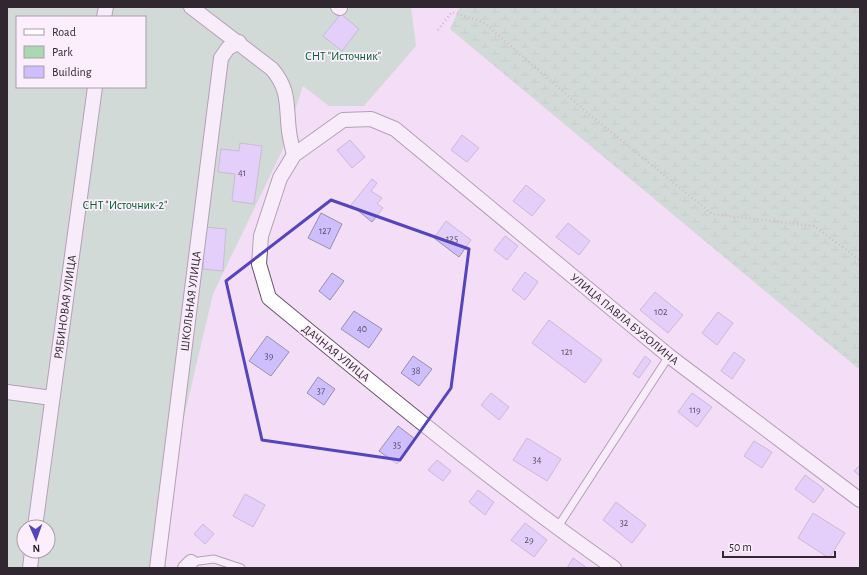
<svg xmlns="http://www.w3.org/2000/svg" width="867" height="575" font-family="'Alegreya Sans',sans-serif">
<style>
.green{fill:#a9d8b1;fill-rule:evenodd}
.wetland{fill:url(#wetland-marsh)}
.building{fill:#cebefd;stroke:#9791ac}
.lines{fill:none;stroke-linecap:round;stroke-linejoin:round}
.lane-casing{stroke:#68556a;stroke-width:9}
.street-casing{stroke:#68556a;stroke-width:16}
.path{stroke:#a291a4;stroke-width:2.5;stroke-dasharray:1 3;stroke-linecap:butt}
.lane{stroke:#fff;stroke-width:7}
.street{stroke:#fff;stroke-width:14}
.marked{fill:none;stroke:#5345bc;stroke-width:3;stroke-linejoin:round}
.labels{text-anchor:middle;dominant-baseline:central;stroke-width:3.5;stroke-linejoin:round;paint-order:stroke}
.number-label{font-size:10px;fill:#584d64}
.park-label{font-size:12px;fill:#03632b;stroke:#fceefd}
.street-label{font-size:12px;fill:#302731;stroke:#fceefd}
</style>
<defs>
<pattern id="wetland-marsh" width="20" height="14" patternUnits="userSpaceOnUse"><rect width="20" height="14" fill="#a9d8b1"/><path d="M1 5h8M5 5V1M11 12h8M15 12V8" fill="none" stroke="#92b999"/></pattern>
</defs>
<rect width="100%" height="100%" fill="#f4ddf6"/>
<path class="green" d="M7,7H411L416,46L364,106H329L303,86L282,151L213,294L155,540L167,568H7ZM17,17H145V87H17ZM24,527H48V551H24Z"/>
<polygon class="wetland" points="460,7 860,7 860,370 450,29"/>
<g class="building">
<polygon points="341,14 359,29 342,51 323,36"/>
<polygon points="462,135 479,148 467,162 451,150"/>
<polygon points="350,140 365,157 352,168 337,150"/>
<polygon points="240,143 262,146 254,204 232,201 235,174 218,172 221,149 239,151"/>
<polygon points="372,179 377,183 371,191 382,198 377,204 383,208 372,222 351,205"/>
<polygon points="526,185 545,200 532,216 513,201"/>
<polygon points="321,213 342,224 330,249 308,238"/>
<polygon points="446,221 471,240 459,257 434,238"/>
<polygon points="568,223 590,241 579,255 556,237"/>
<polygon points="205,227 226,229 223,271 203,269"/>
<polygon points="505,236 518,246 507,260 494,250"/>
<polygon points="525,272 538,282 525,300 512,290"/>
<polygon points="332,273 344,281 330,300 319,291"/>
<polygon points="655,292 683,315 668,333 640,310"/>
<polygon points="354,311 382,329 369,348 341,329"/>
<polygon points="718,312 733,323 717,345 702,333"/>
<polygon points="549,320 602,360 585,383 532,343"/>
<polygon points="267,336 289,352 271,376 249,361"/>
<polygon points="734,352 745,360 732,379 721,371"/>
<polygon points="413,356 432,369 419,386 401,373"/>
<polygon points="645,356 651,361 639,378 633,374"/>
<polygon points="318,377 335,389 324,405 307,393"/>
<polygon points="491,393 509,407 499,420 481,405"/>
<polygon points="692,393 712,407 697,427 678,412"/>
<polygon points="398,426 415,439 397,464 379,451"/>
<polygon points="527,438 561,459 547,481 513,460"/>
<polygon points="754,441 772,452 762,468 744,456"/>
<polygon points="437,460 451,471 443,481 428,470"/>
<polygon points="860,465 860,476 854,471"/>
<polygon points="805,475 824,489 814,503 795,489"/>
<polygon points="478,490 494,502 485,515 469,502"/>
<polygon points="245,494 265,505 253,527 233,516"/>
<polygon points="616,502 646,525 632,543 603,520"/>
<polygon points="813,513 845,533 829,558 798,538"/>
<polygon points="525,523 547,540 534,557 511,540"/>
<polygon points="203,524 214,534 205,544 194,534"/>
<polygon points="573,558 587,568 567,568"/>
</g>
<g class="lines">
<defs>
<g id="lane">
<polyline points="557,528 669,356"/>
<polyline points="191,562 214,559 241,568"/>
</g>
<g id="street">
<path d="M191,7L272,69C290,90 286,106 289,131C290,139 292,147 294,155"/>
<polyline points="338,7 340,8"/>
<polyline points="104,17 106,7"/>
<polyline points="7,392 52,398"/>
<path id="s1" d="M35,527L95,87"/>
<polyline points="30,568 32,551"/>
<path id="s2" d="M157,568L221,58L228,48L239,42"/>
<polyline points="185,568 191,562"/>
<path id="s3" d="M614,568C494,484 382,391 269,298L259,264L261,236L280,178L294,155L343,120L371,119L395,129L669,356L860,500"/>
</g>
</defs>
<use href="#lane" class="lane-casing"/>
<use href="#street" class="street-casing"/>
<polyline class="path" points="438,30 452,12 483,22 589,114 712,214 814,226 860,260"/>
<use href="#lane" class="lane"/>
<use href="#street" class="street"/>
</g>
<path d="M0 0H867V575H0ZM331,200L469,249L451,388L400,460L262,440L226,281Z" fill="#f4ddf6" fill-opacity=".55" fill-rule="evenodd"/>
<path class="marked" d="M331,200L469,249L451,388L400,460L262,440L226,281Z"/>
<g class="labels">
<g class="number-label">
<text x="242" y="173">41</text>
<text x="325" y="231">127</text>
<text x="452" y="239">125</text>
<text x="661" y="312">102</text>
<text x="362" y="329">40</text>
<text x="567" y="352">121</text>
<text x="269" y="356">39</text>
<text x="416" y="371">38</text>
<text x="321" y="391">37</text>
<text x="695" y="410">119</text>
<text x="397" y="445">35</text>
<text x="537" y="460">34</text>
<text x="624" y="523">32</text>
<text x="529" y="540">29</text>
</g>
<g class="park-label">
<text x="343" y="56">СНТ "Источник"</text>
<text x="125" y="205">СНТ "Источник-2"</text>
</g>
<g class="street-label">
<text stroke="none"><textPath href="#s2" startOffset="269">ШКОЛЬНАЯ УЛИЦА</textPath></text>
<text stroke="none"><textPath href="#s1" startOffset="222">РЯБИНОВАЯ УЛИЦА</textPath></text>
<text stroke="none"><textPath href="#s3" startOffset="1002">УЛИЦА ПАВЛА БУЗОЛИНА</textPath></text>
<text transform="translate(336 353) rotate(39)">ДАЧНАЯ УЛИЦА</text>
</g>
</g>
<rect width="867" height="575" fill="none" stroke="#302731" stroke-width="16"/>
<rect x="16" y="16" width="130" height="72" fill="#fceefd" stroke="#aa9eab"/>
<rect x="24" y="29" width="20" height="6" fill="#ffffff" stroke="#aa9eab"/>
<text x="52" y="36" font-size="12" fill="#302731">Road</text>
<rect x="24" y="46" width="20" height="12" fill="#a9d8b1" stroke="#aa9eab"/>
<text x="52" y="56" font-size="12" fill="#302731">Park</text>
<rect x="24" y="66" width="20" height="12" fill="#cebefd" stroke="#aa9eab"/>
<text x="52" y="76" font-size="12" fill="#302731">Building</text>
<g transform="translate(36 539) rotate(178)"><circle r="19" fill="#fceefd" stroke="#aa9eab"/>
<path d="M0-3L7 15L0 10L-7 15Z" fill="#5345bc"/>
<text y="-6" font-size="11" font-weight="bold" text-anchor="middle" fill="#302731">N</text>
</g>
<path d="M723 551v6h112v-6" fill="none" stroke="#302731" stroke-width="2"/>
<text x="729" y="551" font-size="12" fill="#302731" stroke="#fceefd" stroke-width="3" paint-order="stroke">50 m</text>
</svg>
